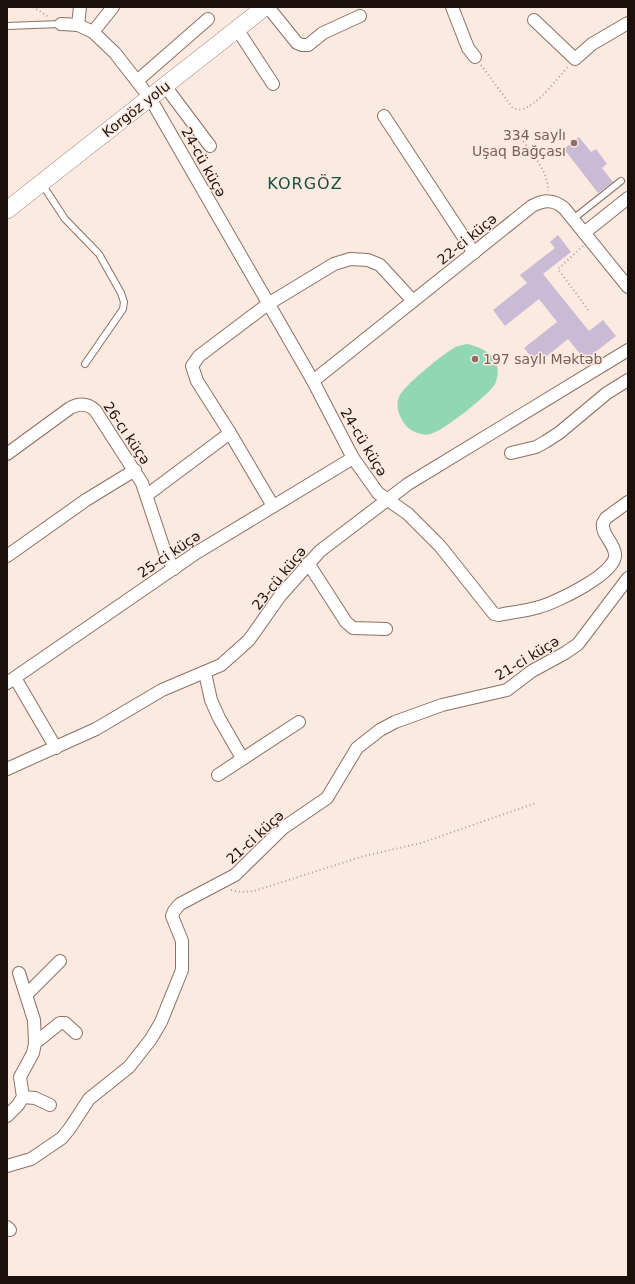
<svg xmlns="http://www.w3.org/2000/svg" width="635" height="1284" font-family="'DejaVu Sans',sans-serif">
<style>
.green{fill:#91d7b5}
.building{fill:#c9bbd5}
.lines{fill:none;stroke-linecap:round;stroke-linejoin:round}
.service-casing{stroke:#8b7063;stroke-width:8}
.minor-casing{stroke:#8b7063;stroke-width:14}
.secondary-casing{stroke:#8b7063;stroke-width:18}
.path{stroke:#af9f97;stroke-width:2;stroke-dasharray:1 3;stroke-linecap:butt}
.service{stroke:#fff;stroke-width:6}
.minor{stroke:#fff;stroke-width:12}
.secondary{stroke:#fff;stroke-width:17}
.education-dot{fill:#8d6e63;stroke:#fceae0;stroke-width:1.5}
.labels{text-anchor:middle;dominant-baseline:central;stroke-width:3;stroke-linejoin:round;paint-order:stroke}
.street-label{font-size:14px;fill:#1b100b;stroke:#fceae0}
.education-label{font-size:14px;fill:#785e54;stroke:#fceae0;text-anchor:end}
.quarter-label{font-size:16px;letter-spacing:1px;fill:#1a4e40;stroke:#fceae0}
</style>
<rect width="100%" height="100%" fill="#fceae0"/>
<path class="green" d="M467,344C487,348 505,362 495,384C490,394 444,430 433,433C430,435 425,435 421,434C412,432 405,427 401,418C398,412 396,404 399,397C402,387 447,350 458,346C461,345 464,345 467,344Z"/>
<g class="building">
<polygon points="579,137 591,152 596,149 607,164 602,168 613,182 598,193 564,149"/>
<polygon points="558,235 571,252 543,274 589,331 603,320 616,336 585,360 568,339 537,364 524,348 557,322 539,299 505,326 493,310 527,283 520,275 555,248 550,242"/>
</g>
<g class="lines">
<defs>
<g id="service">
<polyline points="7,26 61,24"/>
<polyline points="42,184 65,219 99,254 121,293 124,302 123,309 85,364"/>
<polyline points="573,219 621,181"/>
</g>
<g id="minor">
<polyline points="268,7 297,43 302,45 308,45 323,33 360,16"/>
<polyline points="452,7 468,48 475,57"/>
<polyline points="534,20 575,59 592,44 628,23"/>
<path d="M61,24L78,25L93,32L115,53L150,98L313,381L353,458L378,493L408,514L440,546L494,614L499,615C513,612 526,611 539,607C555,603 618,573 615,554C614,542 601,535 603,523L606,518L628,502"/>
<polyline points="78,25 80,7"/>
<polyline points="237,29 273,84"/>
<polyline points="93,32 113,7"/>
<polyline points="137,81 208,19"/>
<polyline points="165,86 210,146"/>
<polyline points="384,116 474,253"/>
<polyline points="584,233 628,198"/>
<path d="M313,381L532,206C544,200 553,199 564,208L628,287"/>
<polyline points="511,453 536,447 545,442 559,433 607,393 628,380"/>
<path d="M7,454L70,408C79,403 87,403 95,410L142,483L166,555L174,569"/>
<polyline points="147,495 230,433"/>
<polyline points="273,506 230,433 197,381 192,366 199,356 268,304 334,264 350,259 368,260 380,265 413,301"/>
<polyline points="7,556 86,500 135,470"/>
<polyline points="308,563 346,622 353,628 386,629"/>
<polyline points="205,673 211,700 219,718 242,758"/>
<polyline points="15,678 56,748"/>
<polyline points="7,683 196,553 353,458"/>
<polyline points="7,769 96,729 162,690 221,665 249,640 280,596 320,551 408,484 628,350"/>
<polyline points="218,775 299,722"/>
<polyline points="27,994 60,961"/>
<polyline points="35,1043 60,1023 65,1023 76,1033"/>
<polyline points="23,1097 35,1098 50,1105"/>
<polyline points="7,1116 18,1105 23,1097 20,1077 33,1053 35,1043 34,1020 19,973"/>
<polyline points="7,1166 31,1159 62,1138 70,1128 89,1099 129,1067 151,1039 161,1022 182,970 182,941 172,916 174,911 180,904 235,875 283,828 327,798 357,748 380,730 395,722 442,705 507,690 532,671 565,653 578,644 628,578"/>
<polyline points="7,1227 10,1230"/>
</g>
<polyline id="secondary" points="7,210 265,7"/>
</defs>
<use href="#service" class="service-casing"/>
<use href="#minor" class="minor-casing"/>
<use href="#secondary" class="secondary-casing"/>
<g class="path">
<polyline points="33,7 49,17"/>
<path d="M481,65L512,107C529,120 557,77 569,66"/>
<path d="M516,132C528,149 549,170 548,191"/>
<polyline points="583,246 558,269 589,311"/>
<polyline points="231,890 242,892 254,891 364,856 421,843 536,803"/>
</g>
<use href="#service" class="service"/>
<use href="#minor" class="minor"/>
<use href="#secondary" class="secondary"/>
</g>
<g class="education-dot">
<circle cx="574" cy="143" r="4"/>
<circle cx="475" cy="359" r="4"/>
</g>
<g class="labels">
<g class="street-label">
<text transform="translate(136 109) rotate(-38)">Korgöz yolu</text>
<text transform="translate(204 162) rotate(61)">24-cü küçə</text>
<text transform="translate(467 239) rotate(-39)">22-ci küçə</text>
<text transform="translate(127 433) rotate(56)">26-cı küçə</text>
<text transform="translate(364 442) rotate(59)">24-cü küçə</text>
<text transform="translate(169 554) rotate(-34)">25-ci küçə</text>
<text transform="translate(279 578) rotate(-51)">23-cü küçə</text>
<text transform="translate(527 658) rotate(-31)">21-ci küçə</text>
<text transform="translate(255 837) rotate(-42)">21-ci küçə</text>
</g>
<g class="education-label">
<text x="566" y="135">334 saylı<tspan x="566" dy="16">Uşaq Bağçası</tspan></text>
<text x="483" y="359" text-anchor="start">197 saylı Məktəb</text>
</g>
<g class="quarter-label">
<text x="305" y="183">KORGÖZ</text>
</g>
</g>
<rect width="635" height="1284" fill="none" stroke="#1b100b" stroke-width="16"/>
</svg>
